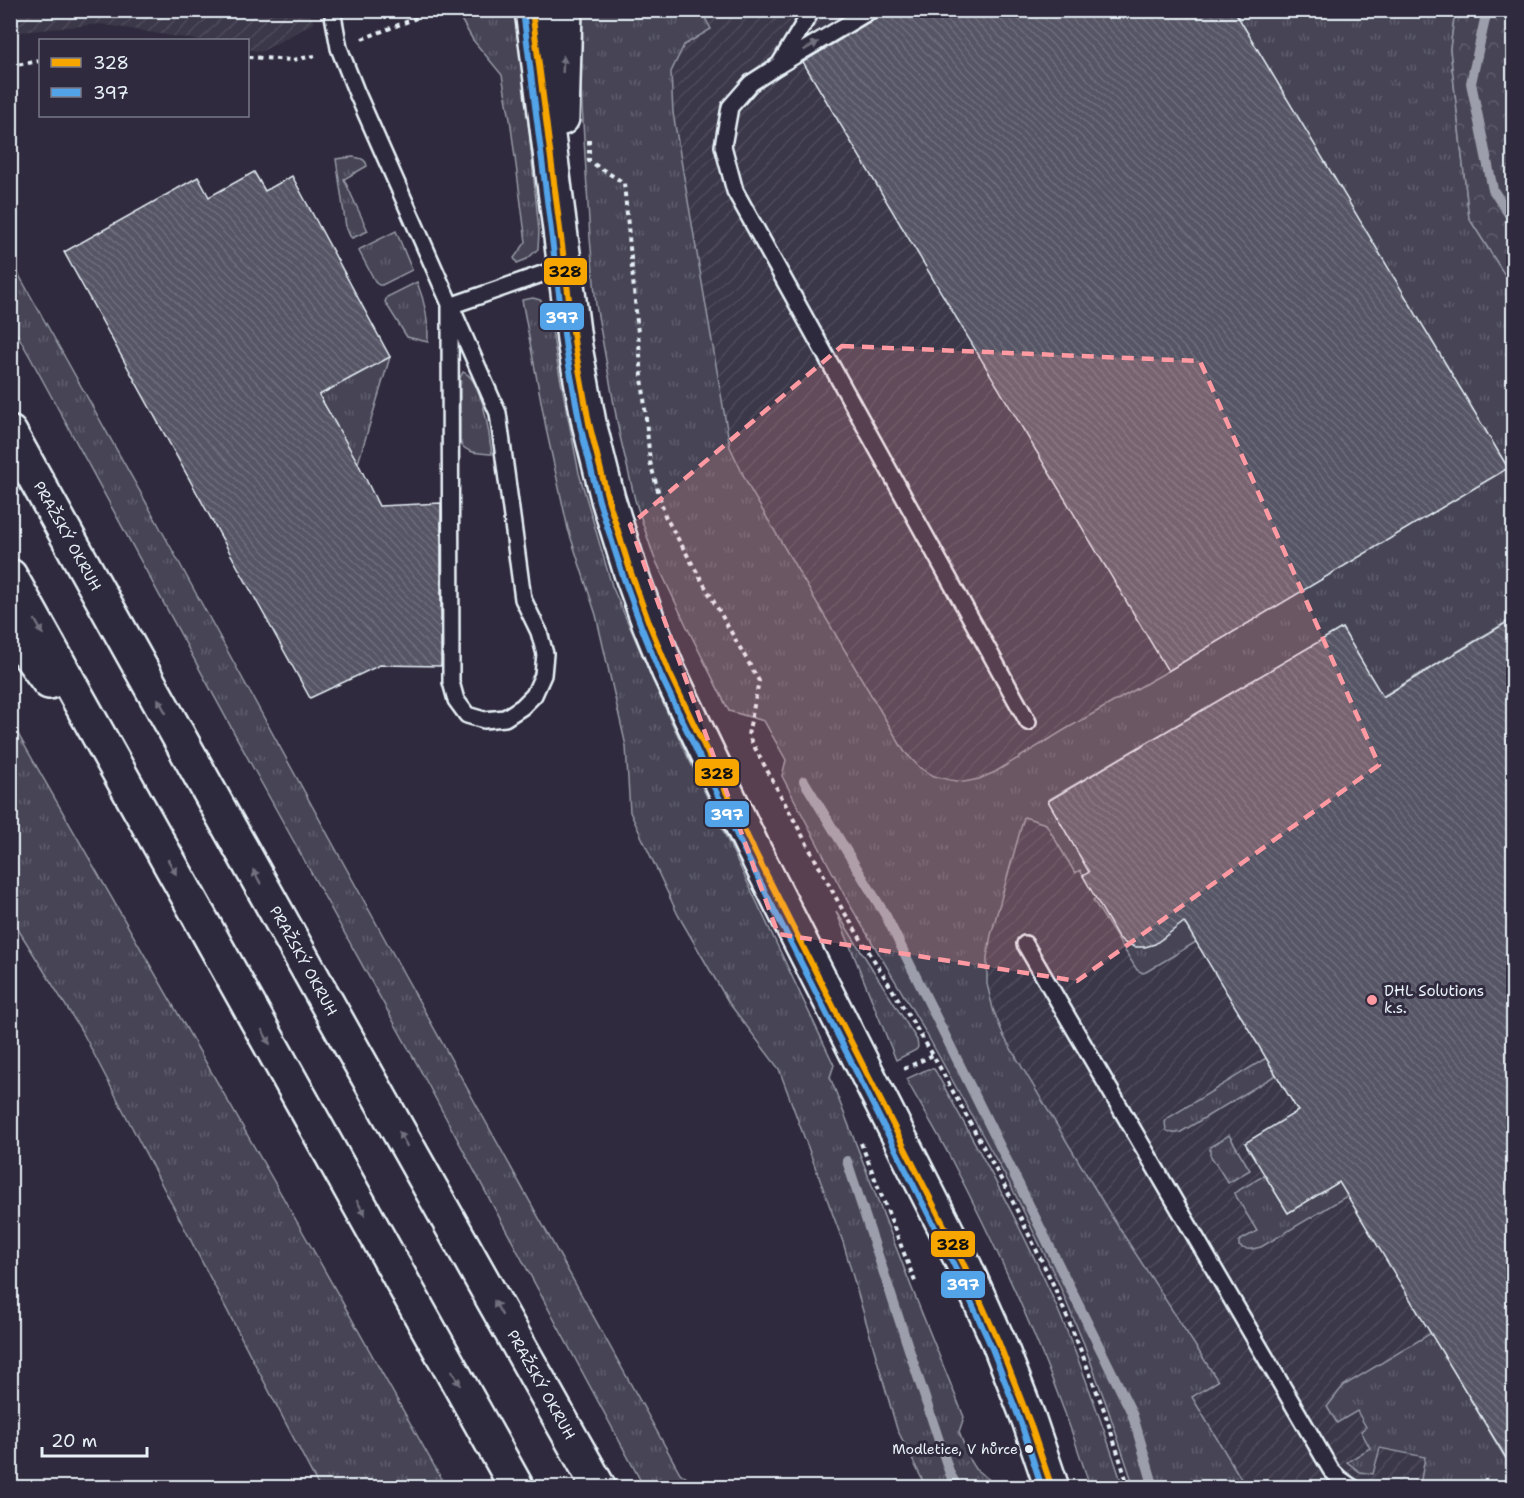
<svg xmlns="http://www.w3.org/2000/svg" width="1524" height="1498" font-family="'Shantell Sans',sans-serif">
<style>
.industrial{fill:url(#industrial-furrows)}
.grass{fill:url(#grass-tufts);stroke:#979aa6;stroke-width:1.5;fill-rule:evenodd}
.forest{fill:url(#forest-crowns);stroke:#979aa6;stroke-width:1.5}
.lines{fill:none;stroke-linecap:round;stroke-linejoin:round}
.stream{stroke:#9c9fab;stroke-width:10}
.building{fill:url(#building-back-hatch);stroke:#e8f1f8;stroke-width:1.5}
.service-casing{stroke:#e8f1f8;stroke-width:20}
.secondary-casing{stroke:#e8f1f8;stroke-width:38}
.motorway-casing{stroke:#e8f1f8;stroke-width:38}
.path{stroke:#e8f1f8;stroke-width:4;stroke-dasharray:4.5 4.5;stroke-linecap:butt}
.service{stroke:#2f2a3d;stroke-width:15}
.secondary{stroke:#2f2a3d;stroke-width:33}
.motorway{stroke:#2f2a3d;stroke-width:33}
.bus-1-casing{stroke:#2f2a3d;stroke-width:10}
.bus-2-casing{stroke:#2f2a3d;stroke-width:10}
.bus-1{stroke:#f7a600;stroke-width:6}
.bus-2{stroke:#53a3e8;stroke-width:6}
.oneway{fill:#70707e}
.marked{fill:#ff9aa2;fill-opacity:0.2;stroke:#ff9aa2;stroke-width:4.5;stroke-dasharray:12 8;stroke-linejoin:round}
.poi-dot{fill:#ff9aa2;stroke:#2f2a3d;stroke-width:2}
.bus-dot{fill:#e8f1f8;stroke:#2f2a3d;stroke-width:2}
.labels{text-anchor:middle;dominant-baseline:central;stroke-width:6;stroke-linejoin:round;paint-order:stroke}
.bus-label{font-size:14px;fill:#e8f1f8;stroke:#2f2a3d;text-anchor:end}
.street-label{font-size:15px;fill:#e8f1f8;stroke:#2f2a3d}
.poi-label{font-size:15px;fill:#e8f1f8;stroke:#2f2a3d;text-anchor:start}
.line-badge{stroke:#2f2a3d;stroke-width:2}
.badge-label{font-size:16px;text-anchor:middle;font-weight:bold;fill:#fff}
.pale-badge-label{font-size:16px;text-anchor:middle;font-weight:bold;fill:#111}
</style>
<defs>
<pattern id="industrial-furrows" width="10" height="10" patternUnits="userSpaceOnUse" patternTransform="scale(1.5)"><rect width="10" height="10" fill="#3b3749"/><path d="M-1 1l2-2M0 10L10 0M9 11l2-2" fill="none" stroke="#4e4b5b"/></pattern>
<pattern id="grass-tufts" width="24" height="20" patternUnits="userSpaceOnUse" patternTransform="scale(1.5)"><rect width="24" height="20" fill="#464455"/><path d="M3 7l-1-3M5 7V3M7 7l1-3M15 17l-1-3M17 17v-4M19 17l1-3" fill="none" stroke="#615f6e"/></pattern>
<pattern id="forest-crowns" width="20" height="18" patternUnits="userSpaceOnUse" patternTransform="scale(1.5)"><rect width="20" height="18" fill="#464455"/><path d="M2 6a3 3 0 1 1 6 0M12 15a3 3 0 1 1 6 0" fill="none" stroke="#615f6e"/></pattern>
<pattern id="building-back-hatch" width="6" height="6" patternUnits="userSpaceOnUse" patternTransform="scale(1.5)"><rect width="6" height="6" fill="#575565"/><path d="M-1 5l2 2M0 0l6 6M5-1l2 2" fill="none" stroke="#6f6e7c"/></pattern>
</defs>
<rect width="100%" height="100%" fill="#2f2a3d"/>
<filter id="ink" filterUnits="userSpaceOnUse"><feTurbulence type="fractalNoise" baseFrequency=".0167" numOctaves="2"/><feDisplacementMap in="SourceGraphic" scale="12" xChannelSelector="R" yChannelSelector="G"/><feConvolveMatrix kernelMatrix="1 2 1 2 8 2 1 2 1" color-interpolation-filters="sRGB"/></filter>
<g filter="url(#ink)">
<g class="industrial">
<polygon points="309,11 314,23 261,52 248,49 248,40 196,40 100,24 11,33 11,11"/>
<polygon points="597,11 1432,11 1450,229 1513,340 1513,1487 1167,1487 863,856 692,596"/>
</g>
<g class="grass">
<polygon points="459,11 517,11 539,231 538,249 527,259 517,263 514,258 526,242 510,119 502,75 473,40 459,16"/>
<path d="M580,11H708L703,14L711,29L684,45L671,72L673,113L730,447L750,489L904,751L920,768L934,776L950,780L964,782L979,779L995,772L1066,729L1168,671L1508,468L1234,11H1455L1450,49L1469,218L1513,288V618L1138,843L1196,942L1146,972L1143,973L1137,970L1093,900L1124,882L1112,860L1083,876L1080,870L1075,873L1046,824L1024,817L991,935L987,957V984L993,1009L1004,1037L1112,1217L1218,1381L1192,1397L1246,1487H1134L1108,1409L1084,1344L1058,1282L1014,1192L925,1031L848,902L782,776L786,760L764,721L729,711L687,627L654,557L635,500L619,432L596,305L590,238L580,73ZM1342,628L1367,671L1048,801V800Z"/>
<path d="M353,157C360,158 366,159 367,166L344,179L368,231L352,238L350,236L346,227L336,159Z"/>
<polygon points="396,231 412,270 382,285 379,285 376,283 359,251 360,249"/>
<polygon points="10,259 157,522 404,974 680,1473 699,1487 644,1487 417,1064 257,775 30,357 11,323"/>
<path d="M417,282C425,302 429,321 428,342L407,337L385,302L387,297Z"/>
<polygon points="533,298 540,300 547,307 550,318 557,361 579,473 612,586 670,719 834,1065 830,1077 911,1286 964,1417 959,1432 970,1461 975,1469 999,1487 926,1487 897,1429 843,1242 779,1069 729,1003 678,915 630,812 626,746 596,615 568,529 547,433 522,300"/>
<polygon points="390,357 358,463 319,395"/>
<path d="M463,372C483,379 489,435 492,454C481,453 465,454 460,442V378Z"/>
<polygon points="10,720 312,1248 446,1487 319,1487 84,1035 11,918"/>
<polygon points="836,911 917,1040 918,1047 916,1050 896,1060"/>
<path d="M1266,1058L1276,1075L1181,1132C1175,1134 1172,1134 1166,1130L1165,1122L1168,1118Z"/>
<path d="M928,1069H934L936,1072C975,1143 1014,1213 1048,1287C1077,1352 1101,1419 1123,1487H1090C1055,1374 1006,1265 951,1159C937,1132 921,1106 906,1079Z"/>
<polygon points="1229,1135 1250,1170 1228,1183 1210,1155 1210,1147"/>
<path d="M1265,1175L1288,1213L1340,1181L1347,1196L1261,1247C1253,1249 1246,1251 1239,1246V1241L1257,1231L1234,1193Z"/>
<polygon points="1431,1333 1513,1471 1513,1487 1430,1488 1420,1485 1425,1457 1380,1448 1373,1474 1360,1472 1347,1462 1370,1448 1361,1431 1366,1427 1357,1411 1337,1423 1327,1407 1343,1386"/>
</g>
<polygon class="forest" points="1455,11 1513,11 1513,288 1469,218 1450,49"/>
<g class="lines">
<g class="stream">
<polyline points="1487,10 1471,83 1493,190 1514,222"/>
<polyline points="804,781 886,916 1132,1413 1154,1488"/>
<polyline points="847,1161 950,1474 958,1488"/>
</g>
</g>
<g class="building">
<polygon points="882,10 1234,10 1508,468 1168,671 803,62 876,18"/>
<polygon points="254,172 265,191 292,176 390,357 319,395 358,463 379,506 441,503 441,666 380,665 310,698 64,252 198,177 209,197"/>
<polygon points="1514,618 1514,1471 1339,1182 1288,1213 1245,1143 1298,1111 1184,922 1155,944 1145,947 1135,947 1125,943 1118,937 1083,876 1089,872 1048,801 1342,628 1383,697"/>
</g>
<g class="lines">
<defs>
<g id="service">
<polyline points="332,10 339,48 356,91 498,413 523,599 539,632 545,654 543,675 534,695 522,707 505,718 484,720 467,715 456,700 451,682 450,306 545,273 564,270"/>
<polyline points="812,10 779,65 871,10"/>
<polyline points="779,65 751,83 730,107 723,146 735,191 1028,722"/>
<polyline points="1025,944 1331,1470 1340,1479 1353,1488"/>
</g>
<g id="secondary">
<polyline points="532,10 575,347 589,423 608,499 631,573 649,623 669,672 752,846 965,1267 999,1343 1029,1420 1052,1488"/>
<polyline points="562,118 565,10"/>
</g>
<g id="motorway">
<path id="s1" d="M10,433L348,1041L599,1488"/>
<polyline points="10,576 517,1488"/>
<polyline points="10,629 49,682"/>
</g>
</defs>
<use href="#service" class="service-casing"/>
<use href="#secondary" class="secondary-casing"/>
<use href="#motorway" class="motorway-casing"/>
<g class="path">
<polyline points="362,39 437,10"/>
<polyline points="248,57 292,60 315,56"/>
<polyline points="10,66 40,61"/>
<polyline points="589,140 589,161 624,183 650,462 665,516 759,681 748,735 841,907 933,1055 1008,1192 1053,1284 1079,1346 1104,1410 1129,1488"/>
<polyline points="904,1069 933,1055"/>
<polyline points="861,1143 916,1284"/>
</g>
<use href="#service" class="service"/>
<use href="#secondary" class="secondary"/>
<use href="#motorway" class="motorway"/>
<defs>
<polyline id="bus-1" points="532,10 575,347 589,423 608,499 631,573 649,623 669,672 752,846 965,1267 999,1343 1029,1420 1052,1488"/>
<polyline id="bus-2" points="523,11 566,349 580,425 599,501 623,576 641,626 661,676 744,850 957,1271 991,1346 1021,1423 1042,1488"/>
</defs>
<use href="#bus-1" class="bus-1-casing"/>
<use href="#bus-2" class="bus-2-casing"/>
<use href="#bus-1" class="bus-1"/>
<use href="#bus-2" class="bus-2"/>
</g>
<defs><path id="oneway-solid" d="M-6-.8H1V-3.2L6.5 0L1 3.2V.8H-6Z" transform="scale(1.5)"/></defs>
<g class="oneway">
<use href="#oneway-solid" transform="translate(811 46) rotate(-30)"/>
<use href="#oneway-solid" transform="translate(563 64) rotate(-88)"/>
<use href="#oneway-solid" transform="translate(39 627) rotate(61)"/>
<use href="#oneway-solid" transform="translate(162 706) rotate(-119)"/>
<use href="#oneway-solid" transform="translate(172 867) rotate(61)"/>
<use href="#oneway-solid" transform="translate(257 877) rotate(-119)"/>
<use href="#oneway-solid" transform="translate(266 1037) rotate(61)"/>
<use href="#oneway-solid" transform="translate(403 1139) rotate(-119)"/>
<use href="#oneway-solid" transform="translate(361 1208) rotate(61)"/>
<use href="#oneway-solid" transform="translate(498 1308) rotate(-119)"/>
<use href="#oneway-solid" transform="translate(456 1378) rotate(61)"/>
</g>
</g>
<path class="marked" d="M842,346L1200,361L1379,765L1077,981L778,934L630,525Z"/>
<circle class="poi-dot" cx="1372" cy="1000" r="6"/>
<circle class="bus-dot" cx="1029" cy="1449" r="5"/>
<g class="labels">
<g class="bus-label">
<text x="1018" y="1449">Modletice, V hůrce</text>
</g>
<g class="street-label">
<text stroke="none"><textPath href="#s1" startOffset="118">PRAŽSKÝ OKRUH</textPath></text>
<text stroke="none"><textPath href="#s1" startOffset="604">PRAŽSKÝ OKRUH</textPath></text>
<text stroke="none"><textPath href="#s1" startOffset="1090">PRAŽSKÝ OKRUH</textPath></text>
</g>
<g class="poi-label">
<text x="1384" y="991">DHL Solutions<tspan x="1384" dy="17">k.s.</tspan></text>
</g>
</g>
<g class="line-badge">
<rect x="543" y="257" width="45" height="29" rx="6" fill="#f7a600"/>
<rect x="539" y="302" width="46" height="29" rx="6" fill="#53a3e8"/>
<rect x="694" y="758" width="46" height="29" rx="6" fill="#f7a600"/>
<rect x="704" y="800" width="46" height="28" rx="6" fill="#53a3e8"/>
<rect x="930" y="1230" width="46" height="28" rx="6" fill="#f7a600"/>
<rect x="940" y="1270" width="46" height="29" rx="6" fill="#53a3e8"/>
</g>
<g class="badge-label">
<text x="562" y="323">397</text>
<text x="727" y="820">397</text>
<text x="963" y="1290">397</text>
</g>
<g class="pale-badge-label">
<text x="565" y="277">328</text>
<text x="717" y="779">328</text>
<text x="953" y="1250">328</text>
</g>
<rect width="1524" height="1498" fill="none" stroke="#2f2a3d" stroke-width="36"/>
<rect x="18" y="18" width="1488" height="1462" fill="none" stroke="#e8f1f8" stroke-width="2" filter="url(#ink)"/>
<rect x="39" y="39" width="210" height="78" fill="#2f2a3d" stroke="#797a88" stroke-width="1.5"/>
<rect x="51" y="58" width="30" height="9" fill="#f7a600" stroke="#797a88" stroke-width="1.5"/>
<text x="93" y="69" font-size="18" fill="#e8f1f8">328</text>
<rect x="51" y="88" width="30" height="9" fill="#53a3e8" stroke="#797a88" stroke-width="1.5"/>
<text x="93" y="99" font-size="18" fill="#e8f1f8">397</text>
<path d="M42 1447v9h105v-9" fill="none" stroke="#e8f1f8" stroke-width="3"/>
<text x="51" y="1447" font-size="18" fill="#e8f1f8" stroke="#2f2a3d" stroke-width="4.5" paint-order="stroke">20 m</text>
</svg>
